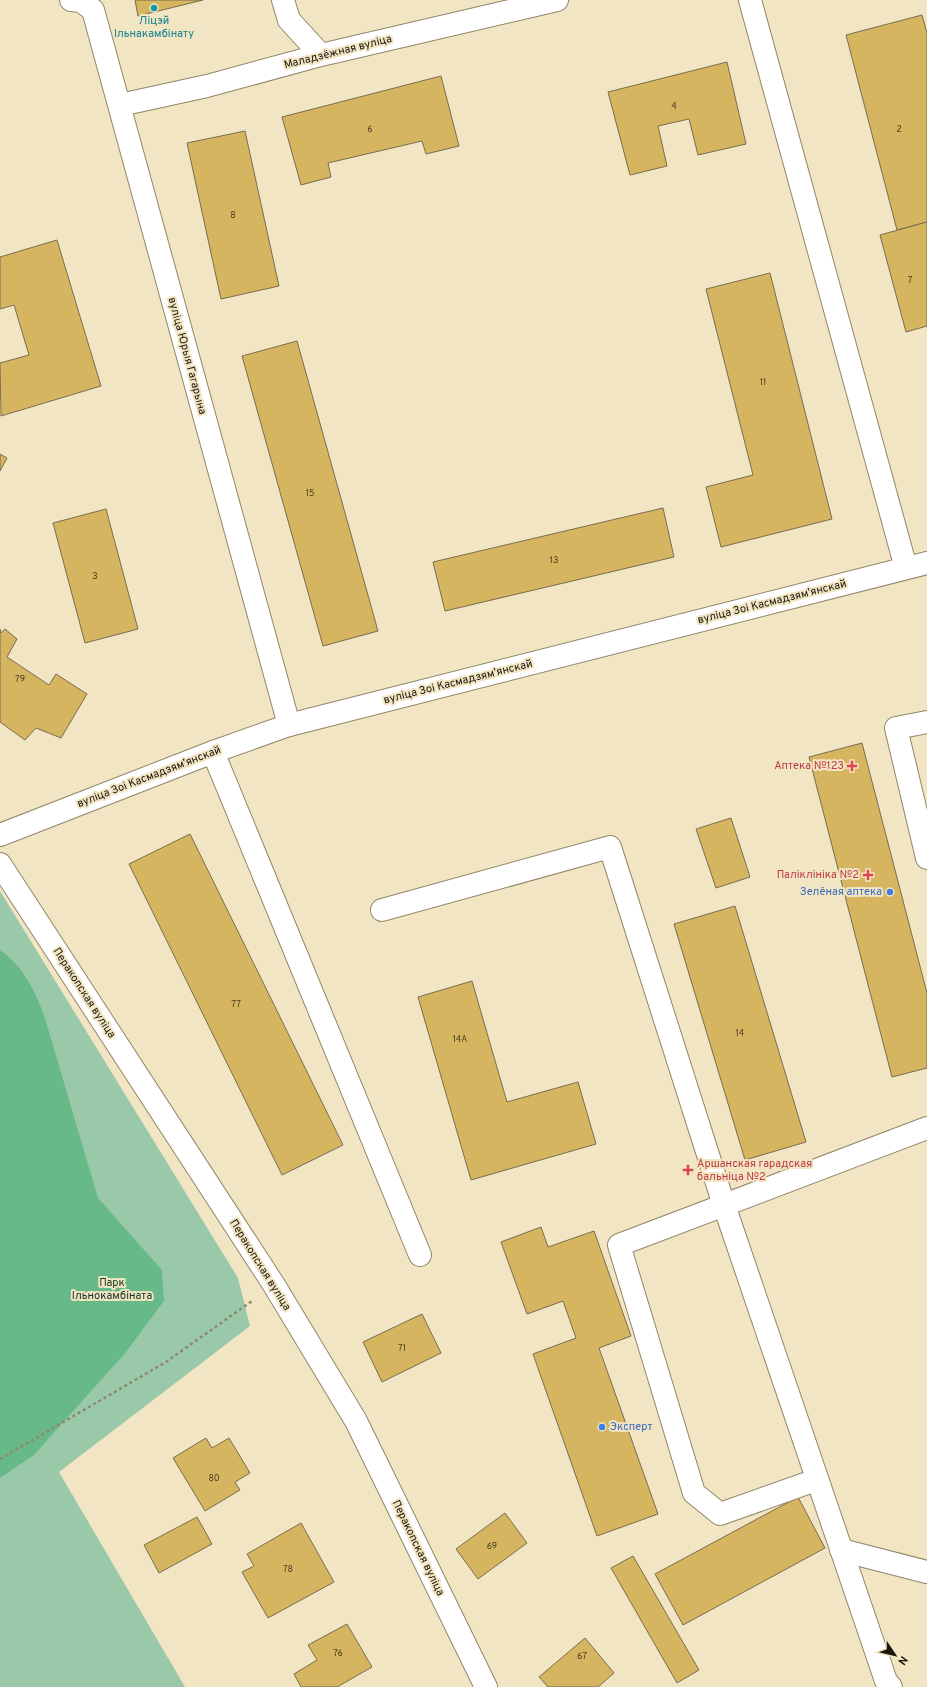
<svg xmlns="http://www.w3.org/2000/svg" width="927" height="1687" font-family="Overpass,sans-serif">
<style>
.green{fill:#9ac9aa}
.forest{fill:#67ba87}
.building{fill:#d5b55f;stroke:#796d50}
.lines{fill:none;stroke-linecap:round;stroke-linejoin:round}
.minor-casing{stroke:#928667;stroke-width:24}
.path{stroke:#90876f;stroke-width:2.5;stroke-dasharray:3 3;stroke-linecap:butt}
.minor{stroke:#fff;stroke-width:22}
.culture-dot{fill:#0f9aa8;stroke:#f2e5c4;stroke-width:1.5}
.health-dot{fill:#e0444e;stroke:#f2e5c4;stroke-width:1.5}
.shop-dot{fill:#3f7fe0;stroke:#f2e5c4;stroke-width:1.5}
.labels{text-anchor:middle;dominant-baseline:central;stroke-width:4;stroke-linejoin:round;paint-order:stroke}
.number-label{font-size:9px;fill:#493e1f}
.culture-label{font-size:11px;fill:#0d838f;stroke:#f2e5c4}
.street-label{font-size:11px;fill:#1a160a;stroke:#f2e5c4}
.health-label{font-size:11px;fill:#be3a42;stroke:#f2e5c4;text-anchor:end}
.shop-label{font-size:11px;fill:#366cbe;stroke:#f2e5c4;text-anchor:end}
.park-label{font-size:11px;fill:#0e321e;stroke:#f2e5c4}
</style>
<rect width="100%" height="100%" fill="#f2e5c4"/>
<polygon class="green" points="0,891 238,1278 250,1326 59,1472 185,1687 0,1687"/>
<path class="forest" d="M0,950C23,966 34,989 44,1015L98,1198L162,1270L164,1301L126,1352L34,1455L0,1478Z"/>
<g class="building">
<polygon points="135,0 203,0 138,16"/>
<polygon points="922,15 927,33 927,222 897,230 846,35"/>
<polygon points="727,62 746,144 698,155 689,119 658,126 667,166 630,175 608,92"/>
<polygon points="441,76 459,146 426,154 422,141 328,163 331,177 301,185 282,117"/>
<polygon points="245,131 279,286 221,299 187,143"/>
<polygon points="927,222 927,326 906,332 880,235"/>
<polygon points="57,240 101,386 1,416 0,363 29,355 14,305 0,309 0,257"/>
<polygon points="770,273 832,519 721,547 706,487 753,475 706,289"/>
<polygon points="297,341 378,631 323,646 242,356"/>
<polygon points="0,454 7,458 0,471"/>
<polygon points="663,508 674,557 445,611 433,562"/>
<polygon points="106,509 138,629 85,643 53,523"/>
<polygon points="0,629 1,633 5,629 17,639 7,657 49,685 56,674 87,694 61,738 36,728 25,740 0,722"/>
<polygon points="862,743 927,993 927,1068 892,1077 809,757"/>
<polygon points="731,818 750,877 716,888 696,829"/>
<polygon points="190,834 343,1145 282,1175 129,864"/>
<polygon points="735,906 806,1142 745,1160 674,924"/>
<polygon points="472,981 507,1102 578,1082 596,1144 471,1180 418,997"/>
<polygon points="541,1227 548,1247 594,1231 631,1336 599,1348 658,1514 597,1536 533,1354 576,1338 563,1301 527,1314 501,1242"/>
<polygon points="422,1314 441,1353 382,1382 363,1342"/>
<polygon points="206,1438 212,1448 229,1438 250,1473 235,1482 240,1490 205,1511 173,1458"/>
<polygon points="798,1497 825,1548 683,1625 655,1574"/>
<polygon points="505,1513 527,1543 478,1579 456,1549"/>
<polygon points="197,1517 212,1544 159,1573 144,1545"/>
<polygon points="301,1523 334,1582 268,1618 242,1572 254,1566 247,1554"/>
<polygon points="633,1556 699,1670 677,1683 611,1568"/>
<polygon points="347,1624 372,1667 337,1687 301,1687 294,1674 317,1660 308,1645"/>
<polygon points="585,1638 614,1673 598,1687 548,1687 539,1677"/>
</g>
<g class="lines">
<defs>
<g id="minor">
<polyline points="71,0 81,1 93,10 289,725"/>
<polyline points="283,0 289,20 321,55"/>
<polyline points="750,0 906,568"/>
<polyline points="120,105 207,86 321,55 557,0"/>
<polyline points="927,722 896,728 927,858"/>
<polyline points="213,752 420,1255"/>
<polyline points="0,835 213,752 289,725 927,563"/>
<polyline points="0,864 274,1285 356,1421 486,1687"/>
<polyline points="382,910 610,847 724,1205 886,1681 891,1687"/>
<polyline points="816,1480 720,1514 694,1493 619,1245 927,1128"/>
<polyline points="841,1550 927,1572"/>
</g>
</defs>
<use href="#minor" class="minor-casing"/>
<polyline class="path" points="0,1459 166,1362 252,1301"/>
<use href="#minor" class="minor"/>
</g>
<circle class="culture-dot" cx="154" cy="8" r="4"/>
<g class="health-dot">
<path d="M850 760h4v4h4v4h-4v4h-4v-4h-4v-4h4z"/>
<path d="M866 869h4v4h4v4h-4v4h-4v-4h-4v-4h4z"/>
<path d="M686 1164h4v4h4v4h-4v4h-4v-4h-4v-4h4z"/>
</g>
<g class="shop-dot">
<circle cx="890" cy="892" r="4"/>
<circle cx="602" cy="1427" r="4"/>
</g>
<g class="labels">
<g class="number-label">
<text x="674" y="106">4</text>
<text x="370" y="129">6</text>
<text x="899" y="129">2</text>
<text x="233" y="215">8</text>
<text x="910" y="280">7</text>
<text x="763" y="382">11</text>
<text x="310" y="493">15</text>
<text x="554" y="560">13</text>
<text x="95" y="576">3</text>
<text x="20" y="679">79</text>
<text x="236" y="1004">77</text>
<text x="740" y="1033">14</text>
<text x="460" y="1039">14А</text>
<text x="402" y="1348">71</text>
<text x="214" y="1478">80</text>
<text x="492" y="1546">69</text>
<text x="288" y="1569">78</text>
<text x="338" y="1653">76</text>
<text x="582" y="1656">67</text>
</g>
<g class="culture-label">
<text x="154" y="21">Ліцэй<tspan x="154" dy="13">Ільнакамбінату</tspan></text>
</g>
<g class="street-label">
<text transform="translate(338 52) rotate(-14)">Маладзёжная вуліца</text>
<text transform="translate(187 356) rotate(75)">вуліца Юрыя Гагарына</text>
<text transform="translate(772 602) rotate(-14)">вуліца Зоі Касмадзямʼянскай</text>
<text transform="translate(458 682) rotate(-14)">вуліца Зоі Касмадзямʼянскай</text>
<text transform="translate(149 777) rotate(-21)">вуліца Зоі Касмадзямʼянскай</text>
<text transform="translate(84 993) rotate(57)">Перакопская вуліца</text>
<text transform="translate(260 1265) rotate(58)">Перакопская вуліца</text>
<text transform="translate(418 1548) rotate(64)">Перакопская вуліца</text>
</g>
<g class="health-label">
<text x="844" y="766">Аптека №123</text>
<text x="859" y="875">Паліклініка №2</text>
<text x="697" y="1164" text-anchor="start">Аршанская гарадская<tspan x="697" dy="13">бальніца №2</tspan></text>
</g>
<g class="shop-label">
<text x="882" y="892">Зелёная аптека</text>
<text x="610" y="1427" text-anchor="start">Эксперт</text>
</g>
<g class="park-label">
<text x="112" y="1283">Парк<tspan x="112" dy="13">Ільнокамбіната</tspan></text>
</g>
</g>
<g transform="translate(895 1655) rotate(125)" stroke="#f2e5c4" stroke-width="3" paint-order="stroke">
<path d="M0-3L7 15L0 10L-7 15Z" fill="#1a160a"/>
<text y="-6" font-size="11" font-weight="bold" text-anchor="middle" fill="#1a160a">N</text>
</g>
</svg>
